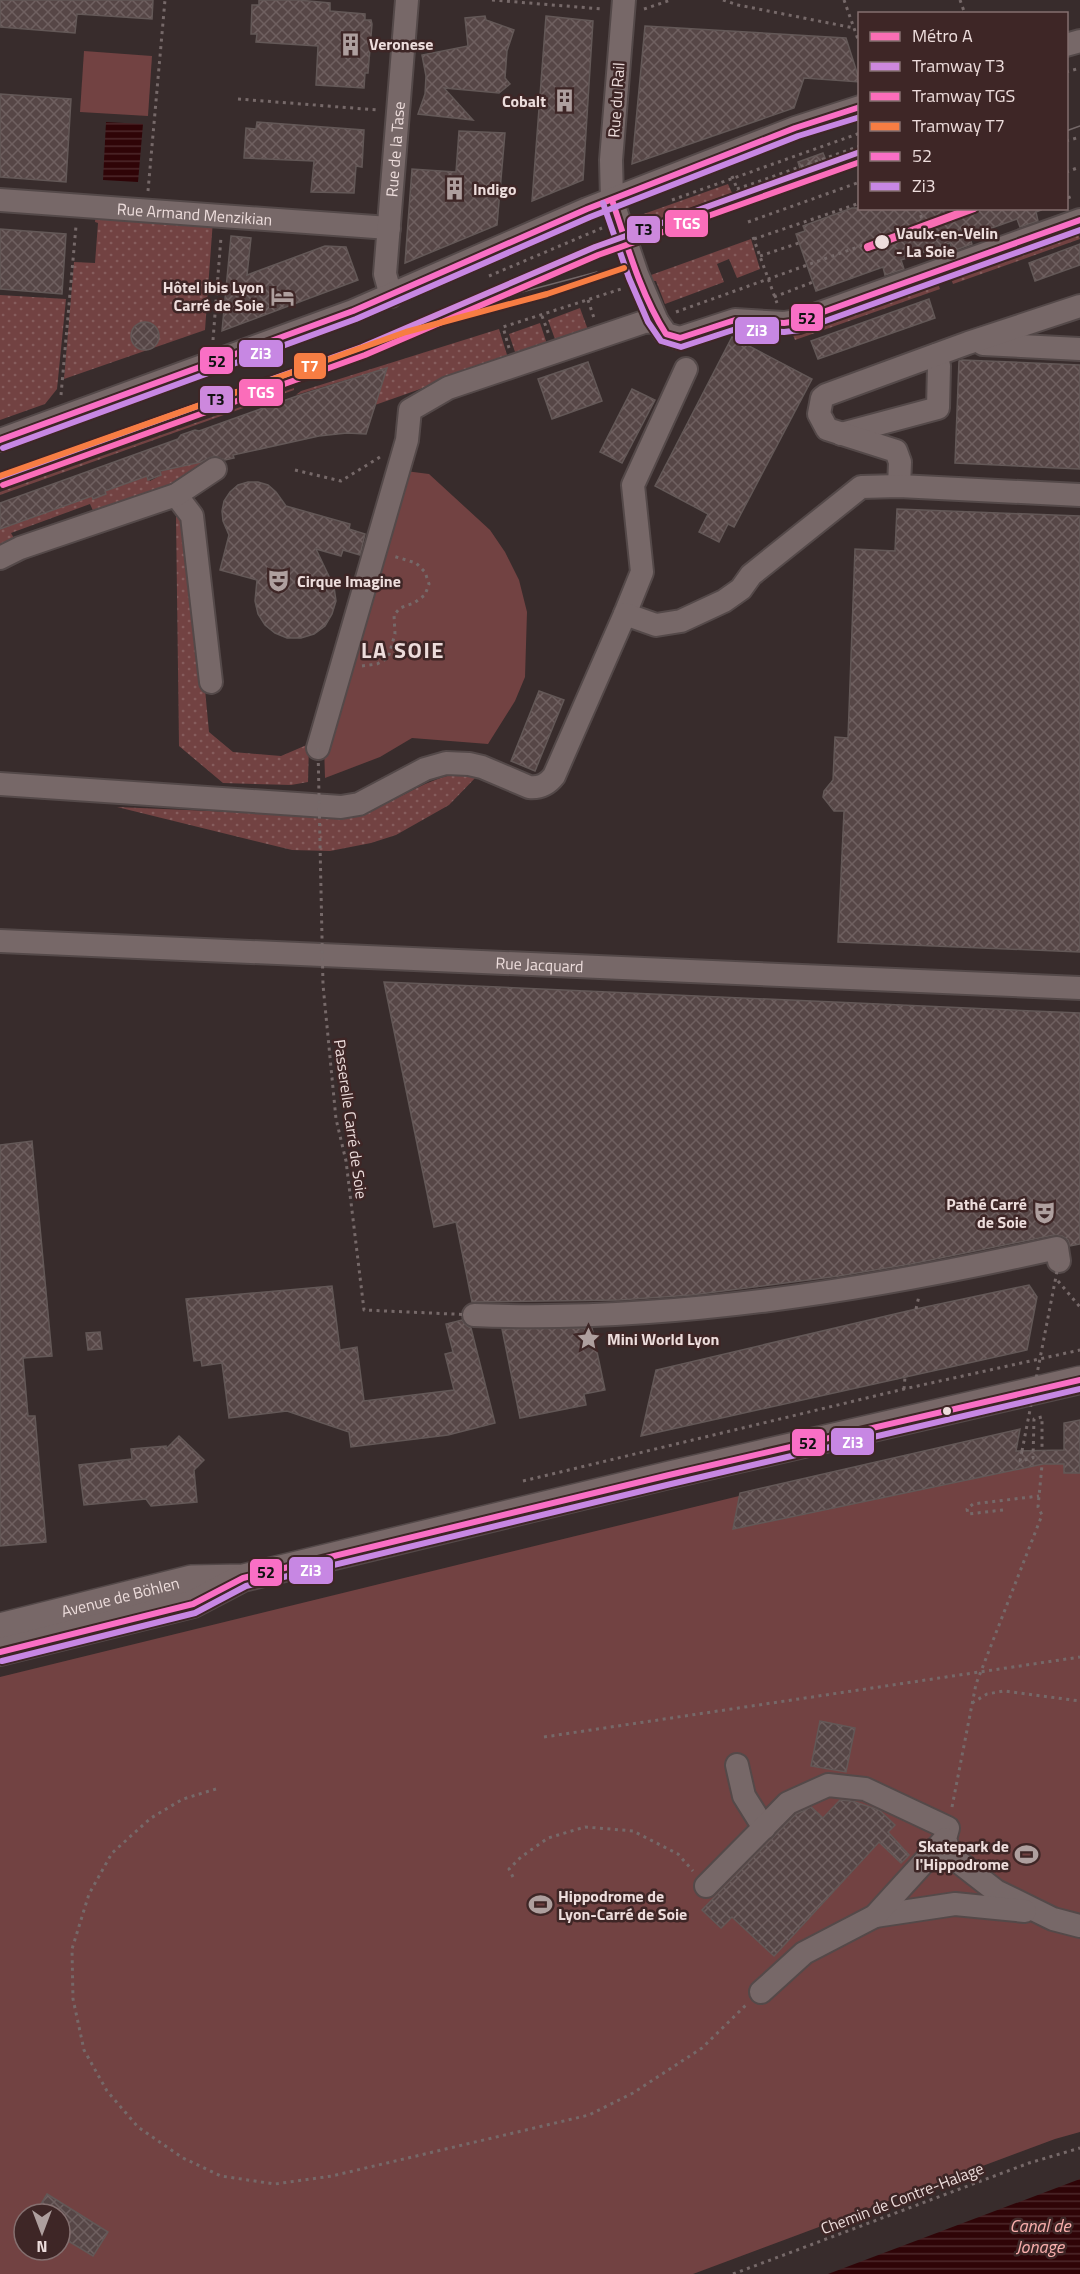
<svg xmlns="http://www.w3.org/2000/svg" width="1080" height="2274" font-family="'Titillium Web',sans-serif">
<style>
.grass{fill:url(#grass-dots)}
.park{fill:#724242;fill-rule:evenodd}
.water{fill:url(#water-rules)}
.building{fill:url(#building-cross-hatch);stroke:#635857;stroke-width:1.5}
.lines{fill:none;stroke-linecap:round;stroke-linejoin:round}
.minor-casing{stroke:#544949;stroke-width:26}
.major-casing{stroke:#544949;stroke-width:30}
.path{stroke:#766969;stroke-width:3;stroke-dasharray:3 4.5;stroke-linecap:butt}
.minor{stroke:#776868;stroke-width:22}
.major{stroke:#786868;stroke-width:27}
.tram{stroke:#746868;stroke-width:1.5}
.path-bridge{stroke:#766969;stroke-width:3;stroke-dasharray:3 4.5;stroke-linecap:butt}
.bus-1-casing{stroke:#3e2626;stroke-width:10}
.bus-2-casing{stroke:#3e2626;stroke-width:10}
.bus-1{stroke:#f96fc5;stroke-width:6}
.bus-2{stroke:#c787e3;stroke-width:6}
.tram-1-casing{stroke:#3e2626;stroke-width:10}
.tram-2-casing{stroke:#3e2626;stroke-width:10}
.tram-3-casing{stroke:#3e2626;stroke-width:10}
.tram-1{stroke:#cd88dd;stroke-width:6}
.tram-2{stroke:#fb6dba;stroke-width:6}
.tram-3{stroke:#f77d43;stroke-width:6}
.metro-1-casing{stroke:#3e2626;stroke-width:12}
.metro-1{stroke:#f96eb4;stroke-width:8}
.stop-dot{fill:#eddddc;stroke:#3e2626;stroke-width:2}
.labels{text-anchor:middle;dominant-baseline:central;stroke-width:5;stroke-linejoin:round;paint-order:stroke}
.poi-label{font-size:16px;font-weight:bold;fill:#eddddc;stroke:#3e2626;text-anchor:start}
.street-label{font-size:16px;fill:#eddddc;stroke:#3e2626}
.stop-label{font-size:16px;font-weight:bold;fill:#eddddc;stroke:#3e2626;text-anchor:start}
.water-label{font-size:18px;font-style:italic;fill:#f9aeac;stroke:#3e2626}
.district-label{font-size:22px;font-weight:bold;letter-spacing:1.5px;fill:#eddddc;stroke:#3e2626}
.line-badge{stroke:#3e2626;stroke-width:2}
.badge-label{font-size:16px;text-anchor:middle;font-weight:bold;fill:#fff}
.pale-badge-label{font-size:16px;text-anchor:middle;font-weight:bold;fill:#111}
</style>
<defs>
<pattern id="grass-dots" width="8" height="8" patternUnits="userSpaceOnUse" patternTransform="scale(1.5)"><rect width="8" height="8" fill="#724242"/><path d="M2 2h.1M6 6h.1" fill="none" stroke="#865d5d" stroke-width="1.8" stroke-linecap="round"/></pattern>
<pattern id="water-rules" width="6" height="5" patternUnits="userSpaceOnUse" patternTransform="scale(1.5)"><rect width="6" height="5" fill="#2f0407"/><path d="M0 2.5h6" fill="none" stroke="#4d282b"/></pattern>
<pattern id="building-cross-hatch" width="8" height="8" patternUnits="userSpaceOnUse" patternTransform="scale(1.5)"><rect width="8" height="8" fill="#564646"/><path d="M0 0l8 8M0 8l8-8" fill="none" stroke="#6f6060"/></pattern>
</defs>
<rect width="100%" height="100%" fill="#382c2c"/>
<g class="grass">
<polygon points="728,184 732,193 641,225 638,216"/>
<polygon points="96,212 213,220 205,330 64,379 74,262 95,263 98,223 95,222"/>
<polygon points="1078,233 1080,239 953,284 951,279"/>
<polygon points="751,239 760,269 737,278 729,259 717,264 724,282 665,304 656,281 653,281 651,275"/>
<polygon points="938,283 940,289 795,340 793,335"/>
<polygon points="0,295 66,299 57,389 45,404 0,420"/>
<polygon points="580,308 588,330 556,342 548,320"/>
<polygon points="540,323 547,344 516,355 509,334"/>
<polygon points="499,329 508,358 375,405 386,368 296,395 301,391"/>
<polygon points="294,388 294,390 0,495 0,492"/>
<polygon points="218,458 219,461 193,479 95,515 90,504 11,533 16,542 0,551 0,529 92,496 93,499 106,494 105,491 147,476 150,481 161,475 160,472 167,469"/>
<polygon points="176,517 181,517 203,668 209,732 233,752 281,756 309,744 308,782 291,785 223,783 179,746"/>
<path d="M461,773L478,775L449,805L396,835L371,843L330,851L292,850L117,807L350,817C390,808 420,779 461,773Z"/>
</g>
<g class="park">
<polygon points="84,51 152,56 148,116 80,112"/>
<polygon points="390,469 429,474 490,530 505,552 519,580 527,612 525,677 515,701 488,744 412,738 380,757 325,778 324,745"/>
<path d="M1080,1420V2132L1055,2139L693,2274H0V1677L739,1496L740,1493L1020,1429L1016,1451L1064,1450V1423ZM24,2214H60V2250H24Z"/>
</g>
<g class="water">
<polygon points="106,122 143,124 138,182 103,180"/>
<polygon points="1080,2179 1080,2274 828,2274"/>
</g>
<g class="building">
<polygon points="0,0 153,0 152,19 77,14 75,33 0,27"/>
<polygon points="259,0 298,0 330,3 330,11 365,14 365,20 371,20 372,24 368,73 365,73 364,88 316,85 318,46 256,42 257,34 251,34 252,5 259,5"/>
<polygon points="485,16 486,20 514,30 507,51 505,78 510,84 499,93 444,88 473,120 418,114 425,94 426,76 422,55 468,46 465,18"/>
<polygon points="546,16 593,21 583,180 532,201"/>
<polygon points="645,26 846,38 860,82 804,78 794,108 632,164"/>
<polygon points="0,94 71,99 66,182 0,177"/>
<polygon points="257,122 364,130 362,167 356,166 354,193 311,192 314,161 244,158 246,128 256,129"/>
<polygon points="459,131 505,133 497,225 405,263 412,169 456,172"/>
<polygon points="823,153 831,172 804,182 798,162"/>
<polygon points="852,208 1040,208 1041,210 1036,212 1038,221 1020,227 1017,219 969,236 972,244 953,251 950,243 901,260 904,269 885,275 883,267 816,291 796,234 805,231 803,226"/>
<polygon points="0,229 66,234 62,294 0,289"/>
<polygon points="231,236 251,238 247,275 325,246 346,247 358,280 222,331"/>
<polygon points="1080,244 1080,265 1035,281 1029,263"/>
<polygon points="929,299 935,318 818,359 811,341"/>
<circle cx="145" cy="336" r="14"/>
<polygon points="732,337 812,379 734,527 728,524 719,542 699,532 708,514 655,486"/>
<polygon points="962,360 1080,365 1080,469 955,463 959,361"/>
<polygon points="588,362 602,401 552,419 538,379"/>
<polygon points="387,368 366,434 347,433 319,436 233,455 234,458 225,460 214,456 201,462 160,471 161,475 148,480 147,476 105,491 106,494 93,499 92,496 0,529 0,503 178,439 181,435 195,430 199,431 297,396"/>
<polygon points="632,389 655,400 622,463 600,452"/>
<polygon points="248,482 258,482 268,485 276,492 286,506 350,524 349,529 365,534 360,555 343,550 341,556 316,549 334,587 336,601 332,614 325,626 314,634 301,638 287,638 275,633 265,625 258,614 255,601 257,580 220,570 229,535 223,521 222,511 224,501 230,492 238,485"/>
<polygon points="897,509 1080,516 1080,952 838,942 844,811 834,811 823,797 824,791 833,780 835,737 848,738 855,549 895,551"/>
<polygon points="539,691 564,700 535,771 511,761"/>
<polygon points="384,982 1080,1013 1080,1244 1070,1246 1068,1240 1062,1236 1054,1235 911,1264 839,1276 692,1295 619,1300 472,1302 456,1222 434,1227"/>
<polygon points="32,1141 52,1356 23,1358 28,1416 35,1416 46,1542 0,1546 0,1145"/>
<polygon points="1029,1285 1037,1297 1027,1350 641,1436 656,1370 916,1309"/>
<polygon points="332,1286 340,1350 357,1347 364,1401 454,1390 445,1354 453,1352 446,1324 462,1320 467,1326 471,1328 495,1423 448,1435 351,1447 349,1432 287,1411 229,1418 222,1363 202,1366 201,1360 194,1361 186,1299"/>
<polygon points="592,1328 605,1390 584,1394 586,1405 520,1418 502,1329"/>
<polygon points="100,1332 102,1349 88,1350 86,1333"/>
<polygon points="1080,1420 1080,1473 1064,1473 1064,1464 1043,1464 733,1529 740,1493 1020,1429 1016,1451 1064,1450 1064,1423"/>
<polygon points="179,1436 204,1460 194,1470 197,1502 151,1506 146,1499 84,1505 79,1465 132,1459 131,1449 166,1446 166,1449"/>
<polygon points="820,1721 855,1728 846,1772 811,1766"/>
<polygon points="840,1800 852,1801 879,1810 895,1825 888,1832 909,1855 901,1863 879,1842 774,1956 732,1917 721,1928 702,1910 796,1814 811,1807 823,1818"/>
<polygon points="47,2194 108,2232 93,2256 60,2236 60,2214 35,2214"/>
</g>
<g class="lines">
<defs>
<g id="minor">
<polyline points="624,0 611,160 612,200 637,274 657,321 666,334 680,338 735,320 784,323 798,321 1080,220"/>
<polyline points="1066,45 1080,41"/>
<path id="s1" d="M0,200L389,228"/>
<path id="s2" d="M391,296L385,274L407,0"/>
<polyline points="983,344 1080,349"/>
<polyline points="841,434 938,408 939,366 936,355"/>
<polyline points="0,440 353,311 587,209 795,128 860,107"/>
<polyline points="899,486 900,462 896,451 827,429 819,414 822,398 826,395 968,343 1080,306"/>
<polyline points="176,495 192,516 211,682"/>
<polyline points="0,558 20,548 176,495 215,469"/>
<polyline points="625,614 642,572 633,485 686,369"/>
<polyline points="318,748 407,440 410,410 448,388 644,322 657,321"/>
<path d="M0,784L341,807L359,804L425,769L446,763L469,764L482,767L529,787C540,788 547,785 554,776L625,614L656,625L681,621L724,601L741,589L751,575L861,487L899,486L1080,495"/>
<path id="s3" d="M0,941L1080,988"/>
<path d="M474,1315C667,1323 869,1290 1057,1248L1059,1261"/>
<polyline points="737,1765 744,1796 764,1828"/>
<polyline points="706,1886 788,1803 828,1785 865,1789 948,1828 945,1839 951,1856 996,1891 1053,1919 1080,1926"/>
<polyline points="875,1916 955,1904 1025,1911"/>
<polyline points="761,1992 804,1953 875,1916 945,1839"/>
</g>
<g id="major">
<path id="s4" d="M0,1627L191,1579L243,1578L669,1475L1080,1380"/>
<polyline points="0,1652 193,1604 237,1581"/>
</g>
</defs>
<use href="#minor" class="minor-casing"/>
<use href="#major" class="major-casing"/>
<g class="path">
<polyline points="492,0 602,9"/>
<polyline points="723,0 738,5 854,28"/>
<polyline points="844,0 860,45"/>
<polyline points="960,0 965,14"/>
<polyline points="644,9 671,0"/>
<polyline points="1066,72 1080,68"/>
<polyline points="238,99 378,110"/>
<polyline points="1066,141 1080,137"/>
<polyline points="1066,172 1080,167"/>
<polyline points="732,176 738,191"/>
<polyline points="737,189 860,146"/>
<polyline points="1066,189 1071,202"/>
<polyline points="148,191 165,0"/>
<polyline points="672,200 860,133"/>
<polyline points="742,205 860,162"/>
<polyline points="918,208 934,252"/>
<polyline points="748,222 860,182"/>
<polyline points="753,237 777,303"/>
<polyline points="754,239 860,203"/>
<polyline points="760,256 799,243"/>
<polyline points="489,276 602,228"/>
<polyline points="774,297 813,282"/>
<polyline points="588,300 594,318"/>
<polyline points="676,312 933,220"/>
<polyline points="542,316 549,335"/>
<polyline points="213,340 221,237"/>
<polyline points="509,348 503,327 621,289"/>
<polyline points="61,395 76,226"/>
<polyline points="295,470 341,481 380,457"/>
<polyline points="362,666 377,664 388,658 395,634 394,615 400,608 414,603 425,595 429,584 425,572 416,563 393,556"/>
<polyline points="1058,1281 1080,1307"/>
<polyline points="916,1309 919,1296"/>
<polyline points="904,1389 905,1377"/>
<polyline points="1022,1451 1020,1461 1033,1458 1034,1419 1042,1417 1042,1450"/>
<polyline points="523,1481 904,1389 1080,1350"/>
<polyline points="1003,1510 968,1514 967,1509 973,1504 1039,1496"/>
<polyline points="972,1703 987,1694 1004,1691 1080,1701"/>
<polyline points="544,1737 1080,1657"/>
<polyline points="216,1789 183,1799 151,1818 112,1853 89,1894 72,1949 73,1999 84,2050 107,2091 138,2127 183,2158 221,2176 275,2184 332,2176 589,2115 633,2093 702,2048 746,2005"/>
<polyline points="952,1807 976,1684 1042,1515 1038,1507 1042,1465"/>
<polyline points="513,1877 509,1869 521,1857 548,1838 585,1827 633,1831 678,1854 693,1871"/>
<polyline points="733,2274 1029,2163 1080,2148"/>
</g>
<use href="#minor" class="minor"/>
<use href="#major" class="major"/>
<g class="tram">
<polyline points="1066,131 1080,126"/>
<polyline points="488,301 597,272"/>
<polyline points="193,417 294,371"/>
</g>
<g class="path-bridge">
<polyline points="318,748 323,985 336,1119 346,1161 364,1310 474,1315"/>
<polyline points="1022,1451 1059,1261"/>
</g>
<defs>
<g id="bus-1">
<path d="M612,200C627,245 640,293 666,334L680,338L735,320L784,323L798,321L1080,220"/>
<polyline points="0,440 353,311 587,209 795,128 860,107"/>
<polyline points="0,1652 193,1604 243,1578 669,1475 1080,1380"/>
</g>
<g id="bus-2">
<polyline points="603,203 629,278 648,322 661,341 681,347 736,329 784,332 800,330 1080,230"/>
<polyline points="3,448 356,319 590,217 798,136 860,117"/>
<polyline points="2,1661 195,1613 246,1586 671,1484 1080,1389"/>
</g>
</defs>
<use href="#bus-1" class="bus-1-casing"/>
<use href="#bus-2" class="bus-2-casing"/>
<use href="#bus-1" class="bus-1"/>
<use href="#bus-2" class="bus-2"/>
<defs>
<polyline id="tram-1" points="0,477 362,347 595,247 860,152"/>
<polyline id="tram-2" points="3,485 365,355 598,255 860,162"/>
<polyline id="tram-3" points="0,476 406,332 547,294 624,268"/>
</defs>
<use href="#tram-1" class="tram-1-casing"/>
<use href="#tram-2" class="tram-2-casing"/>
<use href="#tram-3" class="tram-3-casing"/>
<use href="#tram-1" class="tram-1"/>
<use href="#tram-2" class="tram-2"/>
<use href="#tram-3" class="tram-3"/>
<defs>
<polyline id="metro-1" points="868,247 974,208"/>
</defs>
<use href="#metro-1" class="metro-1-casing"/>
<use href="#metro-1" class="metro-1"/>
</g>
<defs>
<symbol id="building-bare" viewBox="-9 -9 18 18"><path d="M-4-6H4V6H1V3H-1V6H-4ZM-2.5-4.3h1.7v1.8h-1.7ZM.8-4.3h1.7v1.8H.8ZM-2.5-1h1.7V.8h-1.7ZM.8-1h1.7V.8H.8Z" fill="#ae9f9e" stroke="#3e2626" stroke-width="2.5" paint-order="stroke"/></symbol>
<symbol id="hotel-bare" viewBox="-9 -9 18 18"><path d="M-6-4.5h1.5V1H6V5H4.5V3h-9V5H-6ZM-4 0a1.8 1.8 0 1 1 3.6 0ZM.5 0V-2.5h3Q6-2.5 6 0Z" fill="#ae9f9e" stroke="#3e2626" stroke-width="2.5" paint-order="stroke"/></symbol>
<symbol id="theatre-bare" viewBox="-9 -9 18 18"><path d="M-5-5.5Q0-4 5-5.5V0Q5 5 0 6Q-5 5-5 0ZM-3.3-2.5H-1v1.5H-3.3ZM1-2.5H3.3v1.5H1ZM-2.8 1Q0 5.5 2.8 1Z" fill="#ae9f9e" stroke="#3e2626" stroke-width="2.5" paint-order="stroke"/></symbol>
<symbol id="sight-bare" viewBox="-9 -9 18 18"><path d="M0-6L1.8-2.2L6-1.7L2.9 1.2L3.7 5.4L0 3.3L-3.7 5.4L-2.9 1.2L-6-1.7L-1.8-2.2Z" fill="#ae9f9e" stroke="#3e2626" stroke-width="2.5" paint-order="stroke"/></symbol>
<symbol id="stadium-bare" viewBox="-9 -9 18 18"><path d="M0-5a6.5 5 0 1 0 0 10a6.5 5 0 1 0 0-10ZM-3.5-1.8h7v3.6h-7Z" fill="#ae9f9e" stroke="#3e2626" stroke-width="2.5" paint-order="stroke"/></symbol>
</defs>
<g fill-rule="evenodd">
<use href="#building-bare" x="334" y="28" width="33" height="33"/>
<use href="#building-bare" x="548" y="84" width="33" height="33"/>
<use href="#building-bare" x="438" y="172" width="33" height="33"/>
<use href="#hotel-bare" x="266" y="280" width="33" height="33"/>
<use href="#theatre-bare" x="262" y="564" width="33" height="33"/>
<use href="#theatre-bare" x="1028" y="1196" width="33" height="33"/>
<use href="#sight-bare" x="572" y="1322" width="33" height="33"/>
<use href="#stadium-bare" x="1010" y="1838" width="33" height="33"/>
<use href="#stadium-bare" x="524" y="1888" width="33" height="33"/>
</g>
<g class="stop-dot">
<circle cx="882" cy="242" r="8"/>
<circle cx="947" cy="1411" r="5"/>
</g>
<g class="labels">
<g class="poi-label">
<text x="369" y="44">Veronese</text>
<text x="546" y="101" text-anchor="end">Cobalt</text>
<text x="473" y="189">Indigo</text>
<text x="264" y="287" text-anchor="end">Hôtel ibis Lyon<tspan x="264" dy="18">Carré de Soie</tspan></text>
<text x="297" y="581">Cirque Imagine</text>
<text x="1027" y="1204" text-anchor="end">Pathé Carré<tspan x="1027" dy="18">de Soie</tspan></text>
<text x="607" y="1339">Mini World Lyon</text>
<text x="1009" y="1846" text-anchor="end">Skatepark de<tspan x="1009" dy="18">l'Hippodrome</tspan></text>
<text x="558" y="1896">Hippodrome de<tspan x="558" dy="18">Lyon-Carré de Soie</tspan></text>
</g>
<g class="street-label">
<text transform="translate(616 100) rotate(-86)">Rue du Rail</text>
<text stroke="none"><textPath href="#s2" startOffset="148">Rue de la Tase</textPath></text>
<text stroke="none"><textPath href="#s1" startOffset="195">Rue Armand Menzikian</textPath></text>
<text stroke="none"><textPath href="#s3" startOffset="540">Rue Jacquard</textPath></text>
<text transform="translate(351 1119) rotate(82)">Passerelle Carré de Soie</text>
<text stroke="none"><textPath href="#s4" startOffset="124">Avenue de Böhlen</textPath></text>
<text transform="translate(902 2198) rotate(-21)">Chemin de Contre-Halage</text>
</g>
<g class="stop-label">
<text x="896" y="233">Vaulx-en-Velin<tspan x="896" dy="18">- La Soie</tspan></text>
</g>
<g class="water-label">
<text x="1040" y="2225">Canal de<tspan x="1040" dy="21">Jonage</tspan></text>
</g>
<g class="district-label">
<text x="403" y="650">LA SOIE</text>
</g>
</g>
<g class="line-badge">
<rect x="664" y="209" width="45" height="29" rx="6" fill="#fb6dba"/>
<rect x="626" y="215" width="35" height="29" rx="6" fill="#cd88dd"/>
<rect x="790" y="303" width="34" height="29" rx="6" fill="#f96fc5"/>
<rect x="734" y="316" width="46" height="29" rx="6" fill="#c787e3"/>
<rect x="238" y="339" width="46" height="29" rx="6" fill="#c787e3"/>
<rect x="199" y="346" width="35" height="29" rx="6" fill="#f96fc5"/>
<rect x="293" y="352" width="34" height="28" rx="6" fill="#f77d43"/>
<rect x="238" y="378" width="46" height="29" rx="6" fill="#fb6dba"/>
<rect x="199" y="385" width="35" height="29" rx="6" fill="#cd88dd"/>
<rect x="830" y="1427" width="45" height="29" rx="6" fill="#c787e3"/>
<rect x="791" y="1428" width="35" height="29" rx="6" fill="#f96fc5"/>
<rect x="288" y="1556" width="46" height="29" rx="6" fill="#c787e3"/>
<rect x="249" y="1558" width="34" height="29" rx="6" fill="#f96fc5"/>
</g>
<g class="badge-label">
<text x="687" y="229">TGS</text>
<text x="757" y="336">Zi3</text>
<text x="261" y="359">Zi3</text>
<text x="310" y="372">T7</text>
<text x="261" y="398">TGS</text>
<text x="853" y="1448">Zi3</text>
<text x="311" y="1576">Zi3</text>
</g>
<g class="pale-badge-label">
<text x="644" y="235">T3</text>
<text x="807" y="324">52</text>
<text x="217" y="367">52</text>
<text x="216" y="405">T3</text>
<text x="808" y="1449">52</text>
<text x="266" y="1578">52</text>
</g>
<rect x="858" y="12" width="210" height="198" fill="#3e2626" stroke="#846f6f" stroke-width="1.5"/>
<rect x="870" y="32" width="30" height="9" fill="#f96eb4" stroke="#846f6f" stroke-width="1.5"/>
<text x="912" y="42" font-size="18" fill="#eddddc">Métro A</text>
<rect x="870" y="62" width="30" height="9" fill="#cd88dd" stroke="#846f6f" stroke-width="1.5"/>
<text x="912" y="72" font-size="18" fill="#eddddc">Tramway T3</text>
<rect x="870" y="92" width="30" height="9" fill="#fb6dba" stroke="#846f6f" stroke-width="1.5"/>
<text x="912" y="102" font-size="18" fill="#eddddc">Tramway TGS</text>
<rect x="870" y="122" width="30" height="9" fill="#f77d43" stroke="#846f6f" stroke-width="1.5"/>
<text x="912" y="132" font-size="18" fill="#eddddc">Tramway T7</text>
<rect x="870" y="152" width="30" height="9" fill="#f96fc5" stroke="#846f6f" stroke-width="1.5"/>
<text x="912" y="162" font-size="18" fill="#eddddc">52</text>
<rect x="870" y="182" width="30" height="9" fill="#c787e3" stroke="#846f6f" stroke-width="1.5"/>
<text x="912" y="192" font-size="18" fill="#eddddc">Zi3</text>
<g transform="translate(42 2232) rotate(180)"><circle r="28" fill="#3e2626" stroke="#846f6f" stroke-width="1.5"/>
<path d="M0-4.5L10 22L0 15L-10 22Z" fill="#ae9f9e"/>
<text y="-9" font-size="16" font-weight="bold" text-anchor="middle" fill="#eddddc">N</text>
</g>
</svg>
